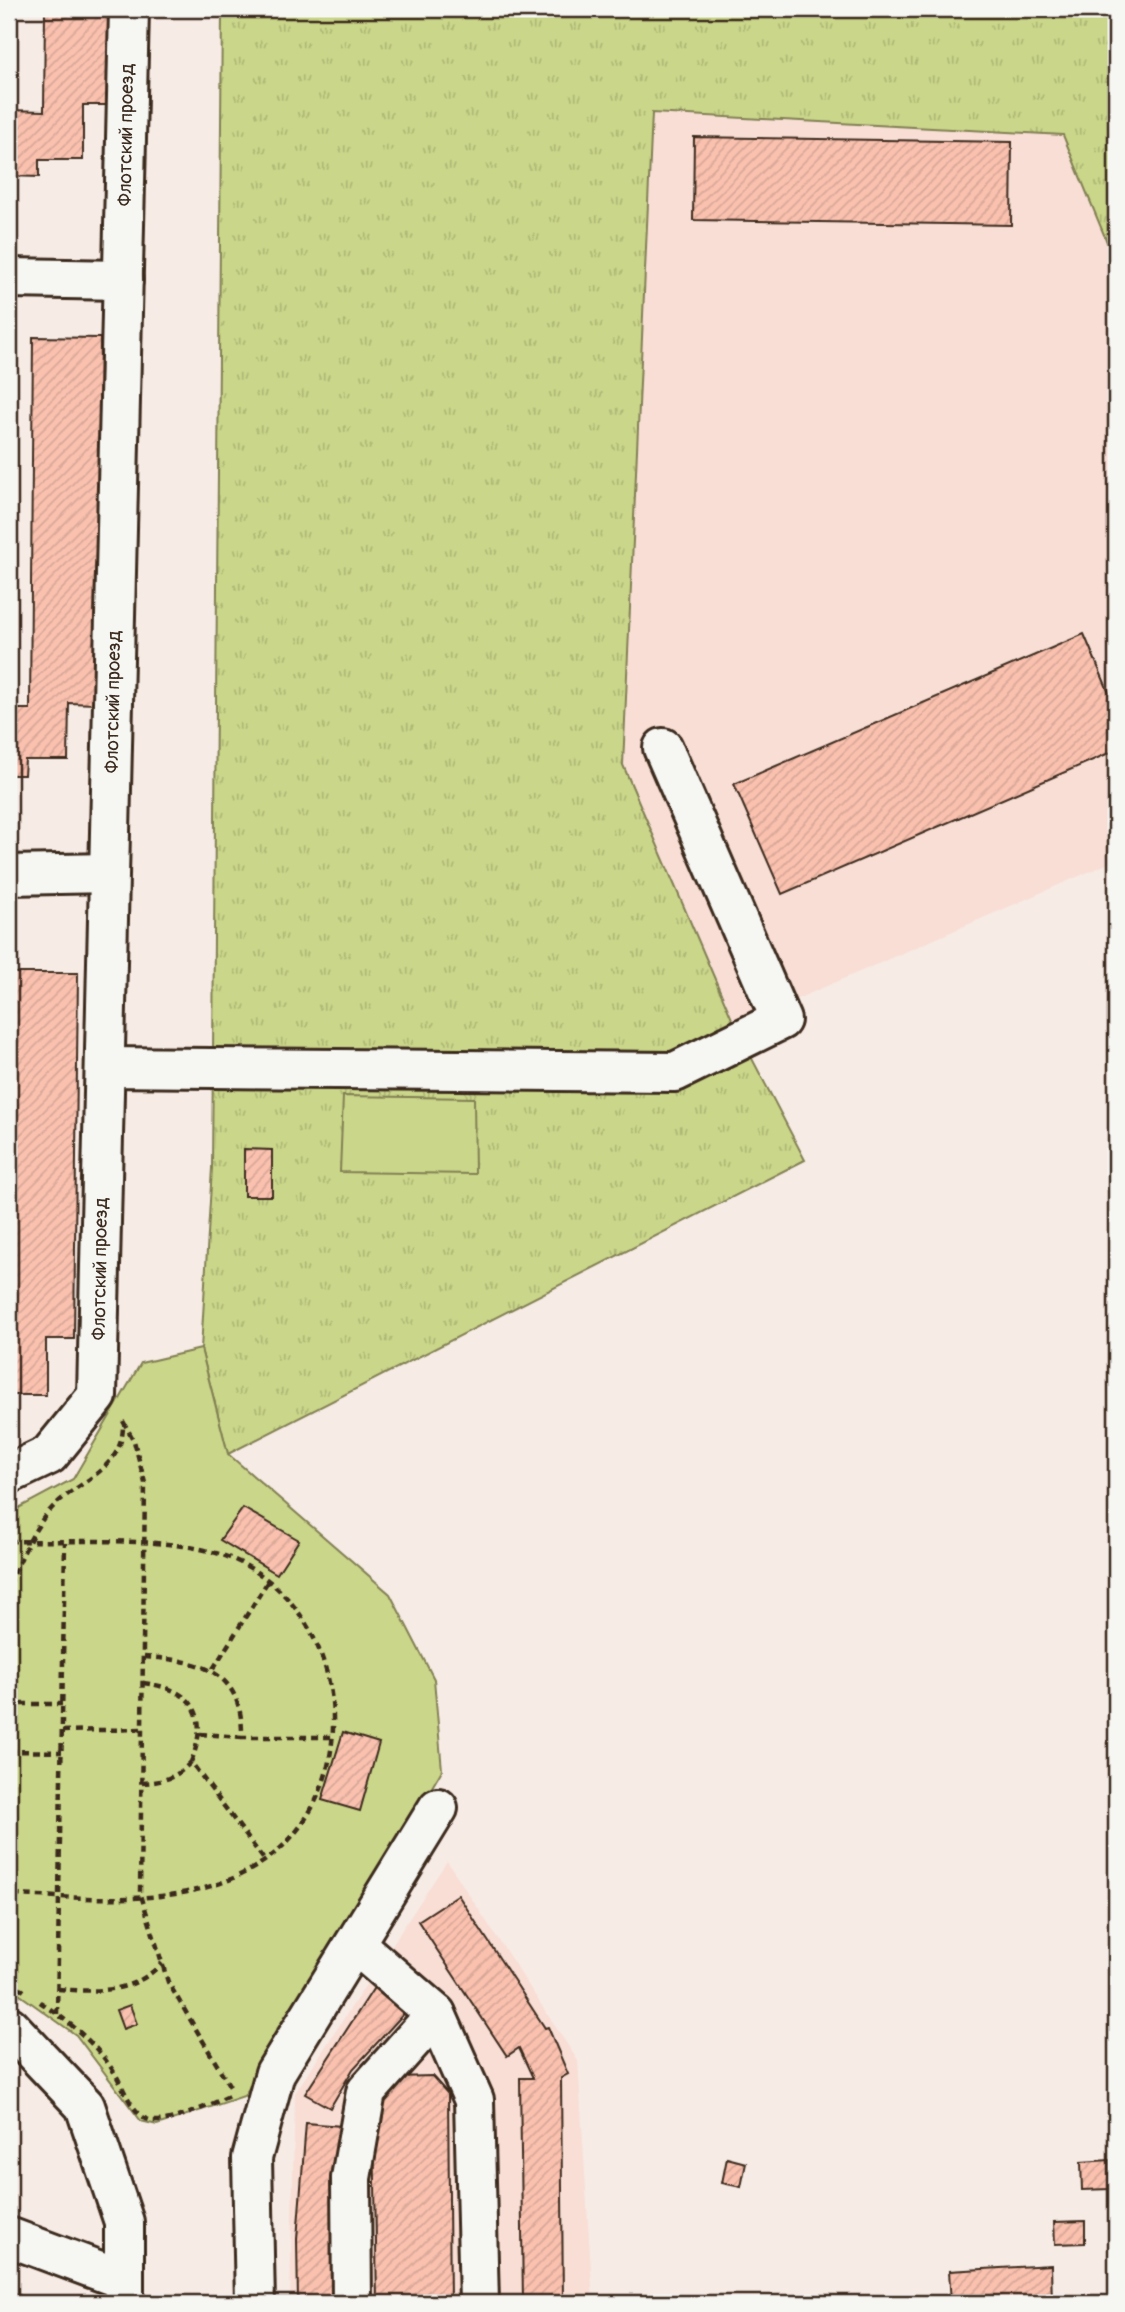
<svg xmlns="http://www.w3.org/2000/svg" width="1125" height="2312" font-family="Pangolin,sans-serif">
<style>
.built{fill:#f8ded5}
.grass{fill:url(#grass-tufts);stroke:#828054;stroke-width:2}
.green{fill:#cad689;stroke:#828054;stroke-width:2}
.building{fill:url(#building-hatch);stroke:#3b2a1e;stroke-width:2}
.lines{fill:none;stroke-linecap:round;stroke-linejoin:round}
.minor-casing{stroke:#3b2a1e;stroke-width:44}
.path{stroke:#3b2a1e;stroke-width:4.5;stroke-dasharray:7 5;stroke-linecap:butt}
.minor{stroke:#f6f6f2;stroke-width:38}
.labels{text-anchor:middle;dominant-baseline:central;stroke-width:7;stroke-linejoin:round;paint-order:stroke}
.street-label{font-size:19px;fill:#3b2a1e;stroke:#f6f6f2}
</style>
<defs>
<pattern id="grass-tufts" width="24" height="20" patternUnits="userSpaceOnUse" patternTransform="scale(1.75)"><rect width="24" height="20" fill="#cad689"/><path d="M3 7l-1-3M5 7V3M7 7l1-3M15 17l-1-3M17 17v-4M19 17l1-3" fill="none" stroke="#aeb876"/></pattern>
<pattern id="building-hatch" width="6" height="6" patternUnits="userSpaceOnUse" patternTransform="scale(1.75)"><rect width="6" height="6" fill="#fac1af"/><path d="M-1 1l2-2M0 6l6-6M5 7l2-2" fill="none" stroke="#d7a696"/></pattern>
</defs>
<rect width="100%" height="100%" fill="#f7ebe5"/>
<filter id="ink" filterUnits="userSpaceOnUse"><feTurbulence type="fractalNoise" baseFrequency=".0143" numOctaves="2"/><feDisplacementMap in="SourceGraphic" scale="14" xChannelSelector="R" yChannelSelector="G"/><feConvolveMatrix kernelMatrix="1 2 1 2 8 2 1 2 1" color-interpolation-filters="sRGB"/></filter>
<g filter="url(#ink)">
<g class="built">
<polygon points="652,113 1063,135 1116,264 1116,860 735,1026 623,765"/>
<polygon points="447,1861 578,2061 593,2303 290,2303 295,2093"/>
</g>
<polygon class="grass" points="222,9 1116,9 1116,264 1063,135 652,113 623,765 735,1026 805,1160 228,1454 201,1349 212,1168"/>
<g class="green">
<polygon points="343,1096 474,1098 475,1174 340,1172"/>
<polygon points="201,1349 228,1454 390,1594 434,1679 442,1770 344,1937 244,2096 157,2125 141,2121 76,2035 9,1987 9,1513 73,1479 141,1363"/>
</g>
<g class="building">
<polygon points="45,9 112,9 111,105 83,105 83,160 39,160 39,177 9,176 9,110 44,111"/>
<polygon points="694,137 1012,142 1011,225 693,220"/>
<polygon points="33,337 100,338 96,704 69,703 68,760 25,760 24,775 9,775 9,709 30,709"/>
<polygon points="1084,634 1116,709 1116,750 782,894 734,784"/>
<polygon points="11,973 78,973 74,1339 46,1339 46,1395 9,1395"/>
<polygon points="244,1149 272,1150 272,1196 244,1196"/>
<polygon points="243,1508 299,1540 277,1574 220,1540"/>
<polygon points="343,1732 379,1743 360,1811 322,1800"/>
<polygon points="458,1895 545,2028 548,2027 568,2074 561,2078 563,2303 523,2303 520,2078 533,2078 519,2048 507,2056 418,1921"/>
<polygon points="377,1983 409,2008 353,2069 330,2108 305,2094"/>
<polygon points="130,2005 137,2024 123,2029 116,2010"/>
<polygon points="432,2076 448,2094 450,2303 377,2303 374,2122 395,2077"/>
<polygon points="306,2123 341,2126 332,2243 332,2303 298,2303 297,2239"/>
<polygon points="727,2158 746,2163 741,2187 722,2183"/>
<polygon points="1109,2160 1110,2189 1082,2190 1081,2162"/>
<polygon points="1085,2221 1085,2243 1055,2244 1054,2222"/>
<polygon points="1051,2265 1052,2303 951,2303 949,2271"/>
<polygon points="1116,2277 1116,2303 1115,2303 1113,2278"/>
<polygon points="9,2291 39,2303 9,2303"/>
</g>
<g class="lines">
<defs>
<g id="minor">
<polyline points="9,278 123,280"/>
<polyline points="9,875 109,873"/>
<polyline points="105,1067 675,1072 781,1020 663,748"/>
<polyline points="9,1474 49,1455 97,1396 129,9"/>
<polyline points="355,1944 436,2014 474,2100 479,2303"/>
<polyline points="9,2026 85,2106 124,2222 124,2303"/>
<polyline points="9,2237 124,2280"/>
<polyline points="255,2303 252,2158 275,2073 438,1808"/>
<polyline points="352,2303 351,2178 366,2092 436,2014"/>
</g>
</defs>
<use href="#minor" class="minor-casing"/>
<g class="path">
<polyline points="123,1421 134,1441 145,1483 140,1892 168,1982 232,2090"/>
<path d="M9,1541C71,1543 169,1535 225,1556C356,1605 373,1805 248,1871C177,1909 87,1897 9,1895"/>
<path d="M9,1585C21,1559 32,1529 52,1508C79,1480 123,1470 123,1425"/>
<path d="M144,1657C200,1660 243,1670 242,1737H334"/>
<polyline points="213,1669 268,1581"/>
<path d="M143,1683C194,1689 210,1715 191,1762L265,1861"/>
<polyline points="9,1704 62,1704"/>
<polyline points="62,1731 143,1729"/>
<polyline points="200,1734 242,1737"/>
<polyline points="9,1751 62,1752"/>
<path d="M142,1783C163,1782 176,1778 191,1762"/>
<polyline points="9,1980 24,1991"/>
<path d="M58,1989C97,1992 133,1994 162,1963"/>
<path d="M40,2002C70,2022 98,2045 117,2077C125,2091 135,2120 154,2121C174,2122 212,2104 231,2095"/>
<polyline points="57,2014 65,1543"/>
</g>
<use href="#minor" class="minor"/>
</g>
</g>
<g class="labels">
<g class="street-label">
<text transform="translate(126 135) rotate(-89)">Флотский проезд</text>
<text transform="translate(113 702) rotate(-89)">Флотский проезд</text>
<text transform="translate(100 1269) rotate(-89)">Флотский проезд</text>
</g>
</g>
<rect width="1125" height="2312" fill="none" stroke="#f6f6f2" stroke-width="35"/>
<rect x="18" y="18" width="1090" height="2277" fill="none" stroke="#3b2a1e" stroke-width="2.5" filter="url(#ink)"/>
</svg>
